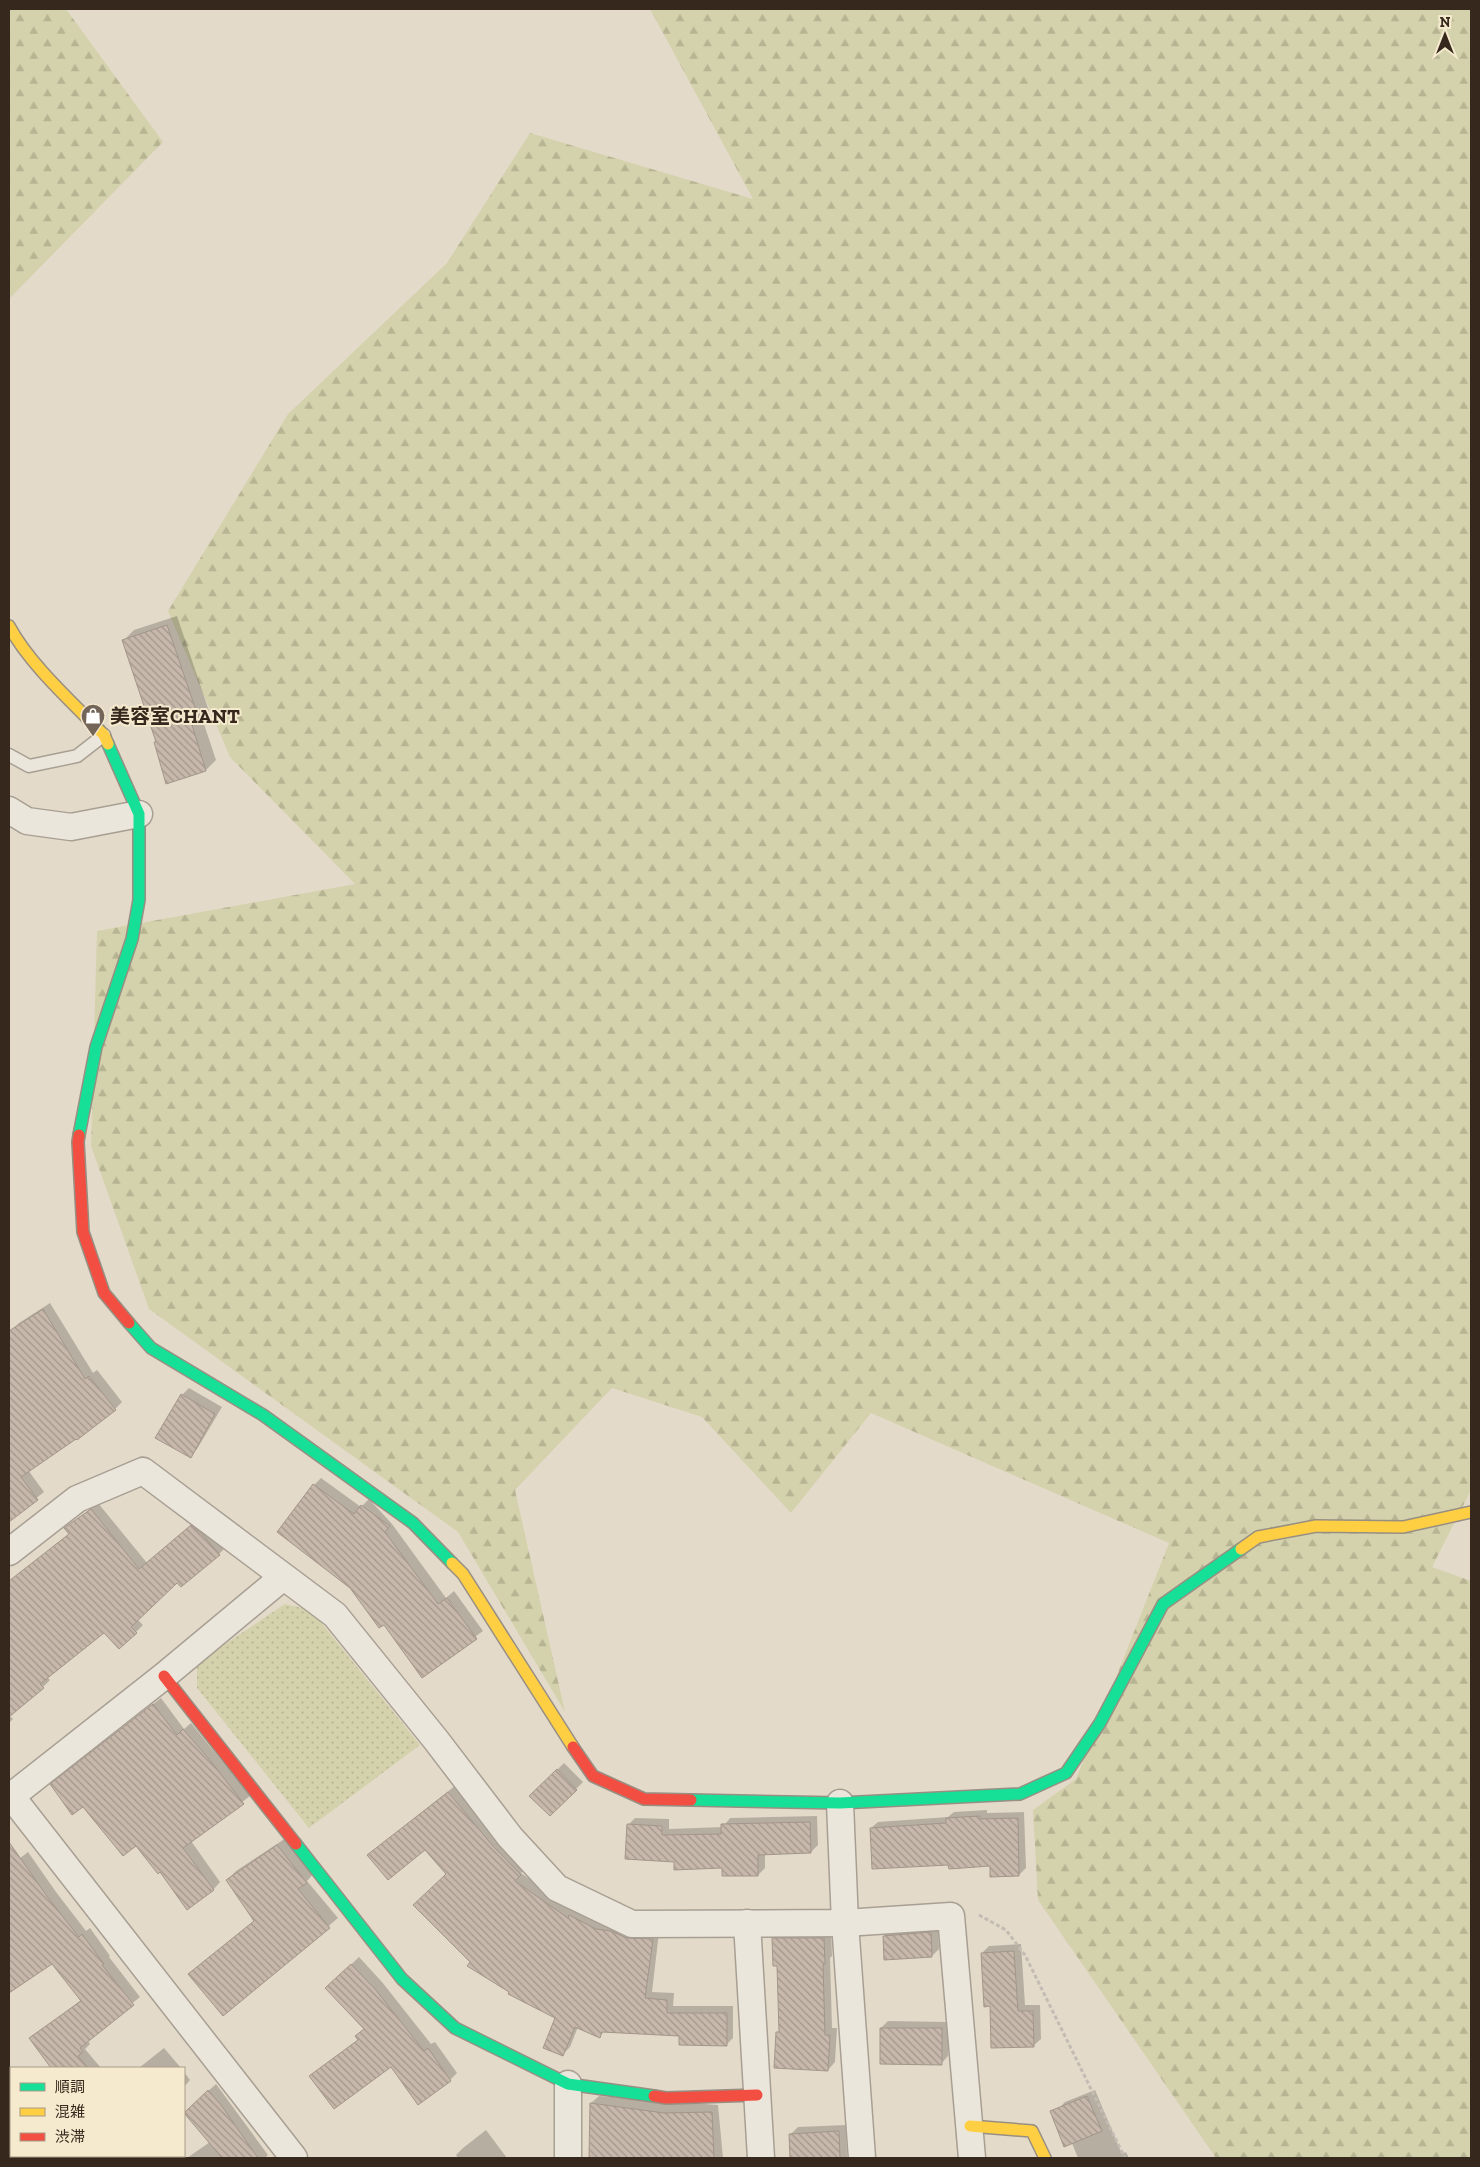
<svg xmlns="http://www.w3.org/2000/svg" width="1480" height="2167" font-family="'Zilla Slab','Noto Sans JP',serif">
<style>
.forest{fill:url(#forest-firs)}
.park{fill:url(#park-dots)}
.shadow{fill:#0003}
.building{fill:url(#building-back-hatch);stroke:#a3968a}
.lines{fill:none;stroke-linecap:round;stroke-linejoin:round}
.lane-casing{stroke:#a89f93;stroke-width:15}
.street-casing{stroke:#a89f93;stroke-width:29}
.fast-casing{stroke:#988f83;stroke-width:14}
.slow-casing{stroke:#988f83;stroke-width:14}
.jam-casing{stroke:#988f83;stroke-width:14}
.path{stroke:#c3bcb3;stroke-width:3;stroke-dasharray:4 2.5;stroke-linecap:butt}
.lane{stroke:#ebe6dc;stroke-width:12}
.street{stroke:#ebe6dc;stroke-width:26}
.fast{stroke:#16e098;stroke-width:11}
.slow{stroke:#ffcf43;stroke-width:11}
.jam{stroke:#f24e42;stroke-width:11}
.labels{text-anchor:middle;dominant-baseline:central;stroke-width:4;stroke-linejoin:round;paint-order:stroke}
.poi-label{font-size:20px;font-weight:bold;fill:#36281c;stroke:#f5e9ce;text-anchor:start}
</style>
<defs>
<pattern id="forest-firs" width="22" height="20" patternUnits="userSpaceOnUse" patternTransform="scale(1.25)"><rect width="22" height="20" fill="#d4d2ac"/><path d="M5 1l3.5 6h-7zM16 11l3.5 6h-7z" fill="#b7b493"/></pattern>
<pattern id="park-dots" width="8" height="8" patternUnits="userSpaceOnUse" patternTransform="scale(1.25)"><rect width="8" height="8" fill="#d4d2ac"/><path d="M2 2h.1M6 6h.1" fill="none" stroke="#b7b493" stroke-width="1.8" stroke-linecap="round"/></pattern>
<pattern id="building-back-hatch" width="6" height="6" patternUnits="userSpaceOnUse" patternTransform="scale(1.25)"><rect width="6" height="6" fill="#c7b8ab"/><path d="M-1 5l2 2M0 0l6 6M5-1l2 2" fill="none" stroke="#a2968a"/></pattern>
</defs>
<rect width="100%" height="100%" fill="#e4daca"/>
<g class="forest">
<polygon points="9,9 66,9 163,142 9,299"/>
<polygon points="650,9 1471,9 1471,1490 1432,1567 1471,1581 1471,2158 1216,2158 1038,1900 1033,1810 1076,1779 1169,1543 871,1413 791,1513 702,1417 612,1388 515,1490 565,1712 458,1532 149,1309 91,1146 97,931 355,884 230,757 168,611 288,414 447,263 530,133 753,199"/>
</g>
<polygon class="park" points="285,1604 311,1610 420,1745 309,1828 197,1688 197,1663"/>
<g class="shadow">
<polygon points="177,616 209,711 202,718 216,760 206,770 155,743 157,741 124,640 134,630"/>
<polygon points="50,1303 93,1373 97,1370 122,1402 115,1409 28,1470 44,1492 11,1518 9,1515 9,1433 14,1429 9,1421 9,1360 24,1350 12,1330 19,1323"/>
<polygon points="189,1388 222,1407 197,1449 190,1456 182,1395"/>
<polygon points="321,1478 361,1507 369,1499 392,1524 446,1598 454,1591 483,1631 422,1676 314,1485"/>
<polygon points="98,1503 147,1563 199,1519 226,1547 219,1554 178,1581 137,1619 143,1625 136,1632 104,1632 47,1677 50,1680 43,1687 9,1715 13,1719 9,1723 9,1582 70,1533 66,1528"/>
<polygon points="161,1698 184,1729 191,1723 250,1796 191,1841 220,1882 213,1890 160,1870 136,1844 59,1777"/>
<polygon points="564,1763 583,1782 550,1815 531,1796"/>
<polygon points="456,1785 527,1867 521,1873 575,1911 577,1909 659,1932 652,1992 674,1993 673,2006 733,2006 733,2038 726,2045 680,2035 605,2031 599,2036 578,2027 570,2047 563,2054 556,2018 511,1992 471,1962 447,1874 425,1849 369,1855"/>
<polygon points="987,1810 987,1813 1024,1812 1026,1868 1019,1875 871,1828 878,1822 948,1817 954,1812"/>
<polygon points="817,1816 818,1845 811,1852 765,1853 765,1868 758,1875 723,1867 675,1861 628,1825 635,1818 669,1819 669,1829 723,1827 730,1818"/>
<polygon points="286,1838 314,1873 307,1881 338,1918 223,2015 199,1966 255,1920 227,1880 236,1871"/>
<polygon points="9,1845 19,1859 28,1852 56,1892 86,1931 90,1928 110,1956 109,1957 140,1997 87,2040 90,2044 85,2049 101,2068 53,2068 31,2038 81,2000 52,1962 9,1992"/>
<polygon points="938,1926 939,1949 932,1956 884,1936 891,1929"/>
<polygon points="831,1931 832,1956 830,1958 832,2028 837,2028 835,2062 828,2070 777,2033 781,2029 778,1964 773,1939 780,1932"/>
<polygon points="1021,1944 1025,2005 1040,2005 1041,2039 1033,2046 991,2005 982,1953 989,1946"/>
<polygon points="359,1957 382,1982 431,2044 435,2042 457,2073 450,2080 391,2065 310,2076 359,2039 365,2028 327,1988"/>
<polygon points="888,2021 948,2022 948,2056 941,2064 881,2028"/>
<polygon points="164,2048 181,2068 139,2068"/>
<polygon points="184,2072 190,2080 184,2087"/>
<polygon points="216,2084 268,2155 265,2158 187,2158 210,2142 185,2112"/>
<polygon points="1095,2090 1122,2154 1126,2152 1129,2158 1078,2158 1058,2109 1065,2102"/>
<polygon points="599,2096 718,2105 723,2158 618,2158 615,2137 591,2103"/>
<polygon points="846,2125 847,2158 792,2158 791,2134 798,2127"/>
<polygon points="486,2130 507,2158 458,2158 456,2155 463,2148"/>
<polygon points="9,2142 11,2144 11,2156 21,2156 23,2158 9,2158"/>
<polygon points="108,2156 173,2156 175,2158 110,2158"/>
</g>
<g class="building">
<polygon points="167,625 200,722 192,725 206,771 166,784 154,742 156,742 122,640"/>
<polygon points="43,1309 85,1379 89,1376 116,1410 77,1440 76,1439 21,1477 38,1500 9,1522 9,1331"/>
<polygon points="181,1394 215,1414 191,1458 155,1438"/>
<polygon points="313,1484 354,1514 361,1505 390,1526 385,1532 438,1604 447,1598 477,1639 422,1678 384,1625 379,1628 350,1588 277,1532"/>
<polygon points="91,1509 139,1569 191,1525 202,1534 220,1555 181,1587 177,1583 131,1627 137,1633 119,1649 104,1633 40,1684 44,1688 9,1717 9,1581 69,1534 64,1528"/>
<polygon points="153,1704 177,1735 183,1729 209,1759 244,1804 183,1848 214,1890 187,1910 160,1872 158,1874 136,1846 123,1856 83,1807 72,1815 50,1784"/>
<polygon points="557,1769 577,1790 550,1816 529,1796"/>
<polygon points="448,1792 492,1845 521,1875 515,1881 568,1918 569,1915 596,1929 611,1931 626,1938 653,1939 645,1998 667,2000 667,2013 727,2013 727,2046 679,2045 679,2036 602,2032 600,2038 575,2027 563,2056 543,2048 555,2018 508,1994 509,1992 467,1966 470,1962 413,1905 446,1874 425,1850 388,1880 367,1855"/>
<polygon points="980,1816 980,1819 1018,1818 1019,1876 990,1877 990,1866 949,1869 948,1865 872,1869 870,1828 946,1823 946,1818"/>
<polygon points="810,1822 811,1853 758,1855 758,1876 722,1876 722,1868 674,1870 674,1862 625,1859 627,1824 662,1826 662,1835 721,1834 721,1824"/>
<polygon points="9,1842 49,1899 79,1937 82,1934 104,1964 102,1965 134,2005 80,2048 83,2052 78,2056 88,2068 51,2068 29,2038 81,2001 52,1964 9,1993"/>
<polygon points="277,1845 307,1883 298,1889 330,1928 223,2016 188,1974 254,1921 226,1880"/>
<polygon points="931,1932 932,1957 884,1960 883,1936"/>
<polygon points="772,1938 824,1938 825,1964 823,1964 825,2035 830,2035 828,2071 774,2068 776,2032 779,2032 777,1966 773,1966"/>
<polygon points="1014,1951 1018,2011 1033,2011 1034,2047 991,2048 990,2006 984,2007 981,1953"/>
<polygon points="351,1964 375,1989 424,2051 428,2048 451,2081 418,2105 391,2067 334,2109 309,2076 358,2040 355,2036 364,2029 325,1988"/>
<polygon points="880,2028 942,2028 942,2065 880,2064"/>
<polygon points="208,2090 221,2105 258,2158 222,2158 184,2113"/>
<polygon points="1087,2096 1102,2131 1064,2147 1050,2111"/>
<polygon points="590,2103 664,2113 712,2112 714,2158 589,2158"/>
<polygon points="839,2131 840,2158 790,2158 789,2134"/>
</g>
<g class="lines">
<defs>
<polyline id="lane" points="9,755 29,766 77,756 104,735"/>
<g id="street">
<polyline points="9,810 27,821 71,827 139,814"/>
<polyline points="9,1552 77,1499 143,1471 335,1615 436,1740 510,1837 557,1888 632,1924 845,1923 951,1916 972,2158"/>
<polyline points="11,1796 294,2158"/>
<polyline points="9,1798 164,1676 283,1577"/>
<polyline points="840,1803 845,1923 862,2158"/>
<polyline points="747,1923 761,2158"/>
<polyline points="9,2114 11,2117"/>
<polyline points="41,2156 43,2158"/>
<polyline points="568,2158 568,2084"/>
</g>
<g id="fast">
<polyline points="79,1135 96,1047 132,939 139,900 139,814 108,744"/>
<polyline points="129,1323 151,1348 263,1415 413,1523 452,1563"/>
<polyline points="691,1800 840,1803 1020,1794 1066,1773 1100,1723 1163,1604 1241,1549"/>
<polyline points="296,1844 402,1979 455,2028 568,2084 654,2096"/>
</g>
<g id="slow">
<path d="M9,626C30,665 73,703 104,735L108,744"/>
<polyline points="1241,1549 1258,1537 1316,1526 1403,1527 1471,1512"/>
<polyline points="452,1563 463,1574 573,1747"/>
<polyline points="970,2126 1032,2131 1045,2158"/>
</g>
<g id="jam">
<polyline points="79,1135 78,1142 83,1232 104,1293 129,1323"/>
<polyline points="164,1676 296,1844"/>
<polyline points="573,1747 593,1776 644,1799 691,1800"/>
<polyline points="654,2096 666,2098 757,2095"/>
</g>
</defs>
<use href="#lane" class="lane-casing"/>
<use href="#street" class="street-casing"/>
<use href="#fast" class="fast-casing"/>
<use href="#slow" class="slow-casing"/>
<use href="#jam" class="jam-casing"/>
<polyline class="path" points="979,1915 1006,1930 1025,1955 1125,2158"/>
<use href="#lane" class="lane"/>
<use href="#street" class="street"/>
<use href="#fast" class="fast"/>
<use href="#slow" class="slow"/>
<use href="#jam" class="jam"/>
</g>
<defs>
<symbol id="shop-pin" viewBox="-11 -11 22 30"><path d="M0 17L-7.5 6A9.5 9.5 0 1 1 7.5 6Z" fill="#736659" stroke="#f5e9ce"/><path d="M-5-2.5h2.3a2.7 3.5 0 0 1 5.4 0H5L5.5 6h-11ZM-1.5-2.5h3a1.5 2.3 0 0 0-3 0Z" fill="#fff"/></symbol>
</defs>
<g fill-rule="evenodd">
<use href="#shop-pin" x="79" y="702" width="28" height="38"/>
</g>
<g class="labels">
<g class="poi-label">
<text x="110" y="716">美容室CHANT</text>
</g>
</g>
<rect width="1480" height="2167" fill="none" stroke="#36281c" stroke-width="20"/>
<rect x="10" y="2067" width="175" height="90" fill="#f5e9ce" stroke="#a99c87"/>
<rect x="20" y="2083" width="25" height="8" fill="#16e098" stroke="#a99c87"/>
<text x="55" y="2092" font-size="15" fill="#36281c">順調</text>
<rect x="20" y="2108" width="25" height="8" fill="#ffcf43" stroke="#a99c87"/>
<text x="55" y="2117" font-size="15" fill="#36281c">混雑</text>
<rect x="20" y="2133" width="25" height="8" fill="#f24e42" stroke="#a99c87"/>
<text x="55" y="2142" font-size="15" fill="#36281c">渋滞</text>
<g transform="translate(1445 35)" stroke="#f5e9ce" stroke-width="4" paint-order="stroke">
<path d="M0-4L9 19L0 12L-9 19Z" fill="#36281c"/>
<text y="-8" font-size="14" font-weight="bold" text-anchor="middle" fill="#36281c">N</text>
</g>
</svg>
